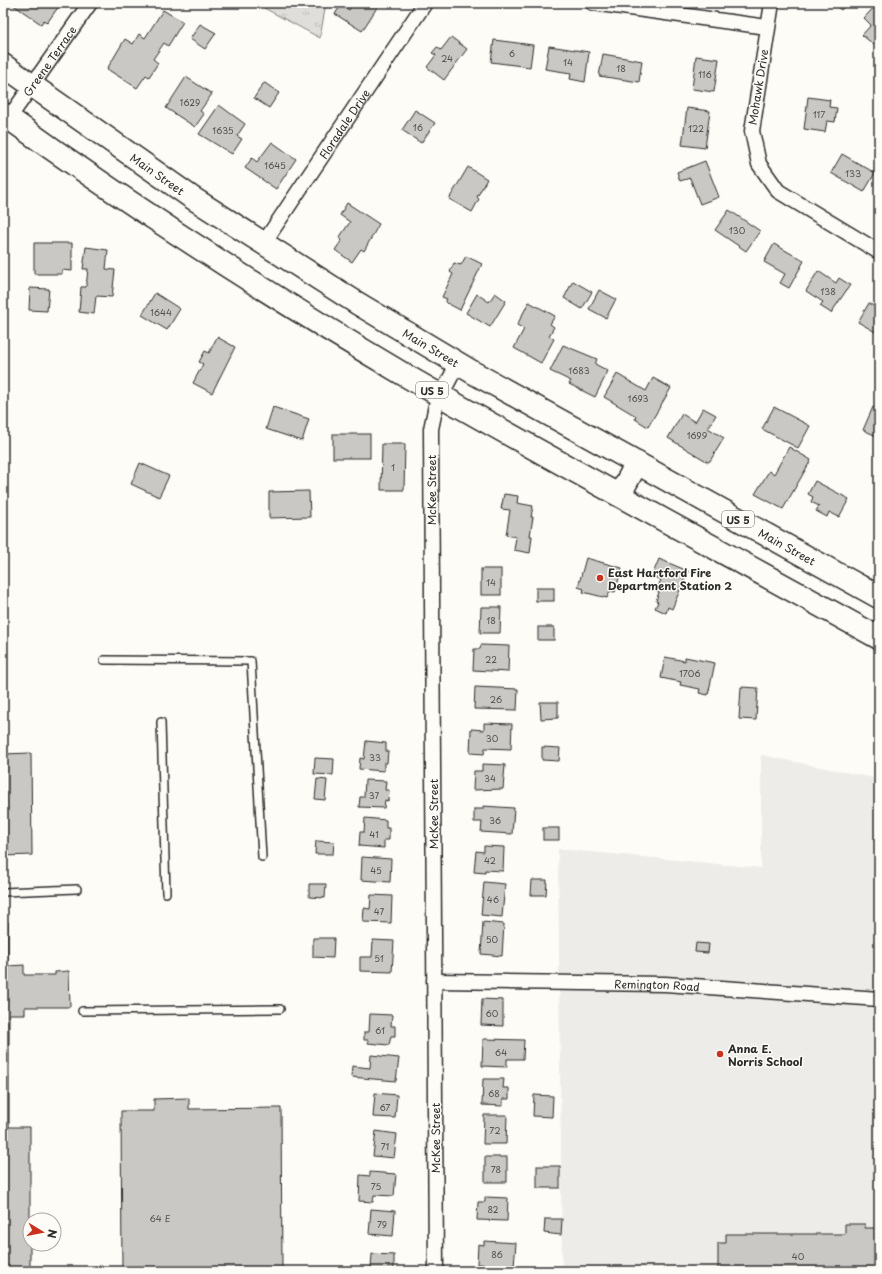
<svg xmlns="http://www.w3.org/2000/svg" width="882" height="1274" font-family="'Playpen Sans',sans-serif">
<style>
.built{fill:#edece8}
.grass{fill:url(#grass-tufts);stroke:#858482}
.building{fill:#c9c8c4;stroke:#2b2b2b}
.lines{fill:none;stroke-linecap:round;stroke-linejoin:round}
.service-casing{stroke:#2b2b2b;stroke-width:10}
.minor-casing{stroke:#2b2b2b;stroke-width:17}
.trunk-casing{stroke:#2b2b2b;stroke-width:25}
.service{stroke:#fdfcf7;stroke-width:7}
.minor{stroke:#fdfcf7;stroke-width:14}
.trunk{stroke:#fdfcf7;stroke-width:22}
.poi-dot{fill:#c8321e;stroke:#fdfcf7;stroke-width:1.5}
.labels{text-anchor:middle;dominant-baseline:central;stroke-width:3;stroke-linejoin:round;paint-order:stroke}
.number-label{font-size:9px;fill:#525251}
.shield{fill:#fdfcf7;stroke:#6a6a68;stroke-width:1}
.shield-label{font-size:10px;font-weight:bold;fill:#2b2b2b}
.street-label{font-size:11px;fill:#2b2b2b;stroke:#fdfcf7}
.poi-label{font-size:11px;font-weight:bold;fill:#2b2b2b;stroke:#fdfcf7;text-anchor:start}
</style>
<defs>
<pattern id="grass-tufts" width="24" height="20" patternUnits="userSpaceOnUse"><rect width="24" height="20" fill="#dfdeda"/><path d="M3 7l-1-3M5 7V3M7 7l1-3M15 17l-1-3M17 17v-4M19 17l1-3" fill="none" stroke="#c0bfbb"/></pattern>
</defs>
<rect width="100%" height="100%" fill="#fdfcf7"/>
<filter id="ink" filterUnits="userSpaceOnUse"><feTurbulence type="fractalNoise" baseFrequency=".025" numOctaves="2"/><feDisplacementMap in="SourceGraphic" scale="8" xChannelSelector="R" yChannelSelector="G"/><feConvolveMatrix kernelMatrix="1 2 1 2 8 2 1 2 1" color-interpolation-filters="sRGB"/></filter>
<g filter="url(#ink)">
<polygon class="built" points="761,755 879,779 879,1271 562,1271 558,849 761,868"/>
<polygon class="grass" points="263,3 326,3 320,38 264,8"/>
<g class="building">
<polygon points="13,3 55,3 59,6 47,23 44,20 41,24 12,4"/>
<polygon points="351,3 380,3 362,31 335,14 341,5 349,10 352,4"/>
<polygon points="836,3 848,3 841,10 836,6"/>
<polygon points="876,5 879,8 879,49 862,35 871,25 864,18"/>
<polygon points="163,10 183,22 168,46 164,43 153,59 158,63 149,77 146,75 137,88 107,69 125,39 133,44 139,34 145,38"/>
<polygon points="200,24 216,33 205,49 190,39"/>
<polygon points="451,37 467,49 444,80 427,67 436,55 432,53 437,47 441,50"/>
<polygon points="494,40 533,45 530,67 491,62"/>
<polygon points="549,46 589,52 585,82 570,79 571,73 545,69"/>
<polygon points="603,54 642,61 639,82 599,76"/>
<polygon points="696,56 719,59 714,92 692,89"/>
<polygon points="186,77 212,94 200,111 204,114 195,127 166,108"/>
<polygon points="265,83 279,93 269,108 254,98 263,84"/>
<polygon points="808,97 830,100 829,107 837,108 835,122 827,121 825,132 804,129"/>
<polygon points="219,105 245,124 237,136 242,139 232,154 199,134"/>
<polygon points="687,108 710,111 705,148 682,145"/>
<polygon points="415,110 435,123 421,143 402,130"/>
<polygon points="272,142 296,159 276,189 245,168 252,158 257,162"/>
<polygon points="842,154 875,173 864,192 831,173"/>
<polygon points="705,161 719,197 700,204 690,178 680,181 677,172"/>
<polygon points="468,167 487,179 477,197 479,199 472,212 449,199"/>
<polygon points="347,203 379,224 364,251 361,249 352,262 335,250 342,240 339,238 350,222 340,215"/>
<polygon points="729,210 760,231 746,251 715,230"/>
<polygon points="34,243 72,243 72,271 62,270 62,274 34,274"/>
<polygon points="774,244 804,261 789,288 780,283 785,274 764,262"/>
<polygon points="86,247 108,250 106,269 115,270 112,297 96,296 94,314 79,312 81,287 86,287 88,269 83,269"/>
<polygon points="466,256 482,264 460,310 445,302 447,299 442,297 453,274 450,272 454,263 461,265"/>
<polygon points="818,271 836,283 839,278 850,285 831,313 820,306 823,302 806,291"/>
<polygon points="573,281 592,292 582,309 564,298"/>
<polygon points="30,288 49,289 47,311 29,310"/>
<polygon points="599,290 616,299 606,318 589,309"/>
<polygon points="155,293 180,309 167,330 142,315"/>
<polygon points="495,293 506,301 490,327 466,313 477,294 489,302"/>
<polygon points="529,302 555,316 550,324 554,327 549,336 554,339 541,363 514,348 524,329 517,325"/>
<polygon points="869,303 879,310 879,334 858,322"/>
<polygon points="217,337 235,347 212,393 193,383 203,364 199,362 205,351 209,353"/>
<polygon points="563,345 597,359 595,364 608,371 595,397 569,384 571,381 550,371"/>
<polygon points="617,374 646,391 653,378 671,388 648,427 635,419 636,416 604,397"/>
<polygon points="273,407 309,419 302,441 266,429"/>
<polygon points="774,407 810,426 798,448 762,429"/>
<polygon points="873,407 879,409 879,437 863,430"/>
<polygon points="703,408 716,415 708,428 724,438 710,461 708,462 668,438 682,414 695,422"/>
<rect x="333" y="434" width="37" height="24"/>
<polygon points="382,444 405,444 404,490 381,490"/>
<polygon points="789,447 811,460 783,509 755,494 769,471 774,474"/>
<polygon points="140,463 169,476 159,497 131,484"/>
<polygon points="815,481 849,499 839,517 829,512 827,517 816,511 819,506 811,502 813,497 808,494"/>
<polygon points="309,491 310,517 269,518 269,492"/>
<polygon points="504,494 518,496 517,503 533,506 531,517 533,517 530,536 532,536 530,553 514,550 516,537 506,535 510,510 501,509"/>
<polygon points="586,558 622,568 615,592 610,591 607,598 583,592 584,589 578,587"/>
<polygon points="659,559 688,571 672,609 668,607 666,613 655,608 658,602 656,601 659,592 656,591 661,580 652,576"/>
<rect x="481" y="569" width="20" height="26"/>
<rect x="536" y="588" width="18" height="13"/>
<polygon points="481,607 501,607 500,633 480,633"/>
<rect x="538" y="627" width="16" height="13"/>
<polygon points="481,645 509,646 508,672 473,670 474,649 480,649"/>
<polygon points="665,657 685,661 685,657 715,663 708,695 699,693 700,689 680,685 681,682 661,678"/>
<polygon points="475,687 518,689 517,710 474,709"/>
<polygon points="741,687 758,688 756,720 739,719"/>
<polygon points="540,702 558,702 558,718 541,719"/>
<polygon points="484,723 512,724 511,749 485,748 484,754 470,753 471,729 484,730"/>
<polygon points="366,741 386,743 386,751 388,751 387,763 384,763 384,771 359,769 360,758 364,759"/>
<polygon points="542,747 560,748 559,761 542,760"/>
<polygon points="31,753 32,855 3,856 3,754"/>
<polygon points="315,758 334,759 333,775 314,774"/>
<polygon points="482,764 505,765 503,789 473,790 474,771 482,771"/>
<polygon points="317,779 327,780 325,800 315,799"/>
<polygon points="365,780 386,781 385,790 389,790 388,801 385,800 384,808 359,807 360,797 364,797"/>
<polygon points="483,806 514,808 512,834 481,832 482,822 474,822 474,809 483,809"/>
<polygon points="365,818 386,820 386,828 389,828 389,840 384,840 384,848 359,846 360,832 364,832"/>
<rect x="543" y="828" width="16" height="12"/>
<polygon points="316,841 334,842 333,854 315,854"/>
<polygon points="484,846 504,847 503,871 485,870 485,873 474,872 476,851 484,852"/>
<polygon points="362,857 391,859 390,882 361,880"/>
<polygon points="532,880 547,880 546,895 531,895"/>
<polygon points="484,882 505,884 502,917 481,915"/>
<polygon points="309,884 326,884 325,898 309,897"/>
<polygon points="371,895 392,896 391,923 363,922 364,908 370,909"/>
<polygon points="3,922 8,922 8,966 24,965 24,975 55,975 55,972 69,971 70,1007 25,1007 25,1014 9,1014 9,1127 30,1127 30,1271 3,1271"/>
<polygon points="483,922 504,924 502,956 481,954"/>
<polygon points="313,938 334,938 333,958 313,957"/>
<polygon points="373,940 394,941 392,972 360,971 360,957 372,957"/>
<polygon points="696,943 709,944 708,953 695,952"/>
<polygon points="482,999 503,1000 503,1026 481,1025"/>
<polygon points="370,1014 392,1015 391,1026 395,1026 395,1036 391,1036 389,1045 368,1043 368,1040 364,1040 364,1032 369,1032"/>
<polygon points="483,1039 524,1040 523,1059 507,1059 507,1067 482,1066"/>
<polygon points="371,1055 399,1058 396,1081 351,1077 352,1066 370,1068"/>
<polygon points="483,1079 504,1079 503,1088 509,1088 509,1099 503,1099 503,1106 482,1105"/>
<polygon points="375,1093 397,1095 395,1118 373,1117"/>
<polygon points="534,1095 553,1096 552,1117 533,1116"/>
<polygon points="189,1098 189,1109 281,1108 282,1271 122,1271 121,1111 154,1111 154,1099"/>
<polygon points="484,1115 507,1115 506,1144 483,1144"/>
<polygon points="376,1131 397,1134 394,1158 373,1156"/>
<rect x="485" y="1157" width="22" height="25"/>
<rect x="537" y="1166" width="23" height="22"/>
<polygon points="370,1172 396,1174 394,1196 374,1195 373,1202 359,1201 360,1175 370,1176"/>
<polygon points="485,1197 508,1198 507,1221 477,1220 478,1202 485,1202"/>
<polygon points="371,1209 395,1211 393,1236 369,1234"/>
<polygon points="545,1219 562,1219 561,1235 544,1233"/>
<polygon points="845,1224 865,1224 865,1228 879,1228 879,1271 718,1270 718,1243 726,1243 726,1234 845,1234"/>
<polygon points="484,1241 516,1243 514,1266 477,1264 478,1244 484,1245"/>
<polygon points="372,1254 394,1255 394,1271 362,1271 362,1268 371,1268"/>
</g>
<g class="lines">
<defs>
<g id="service">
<polyline points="104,660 251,661 262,857"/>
<polyline points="161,722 166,893"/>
<polyline points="3,892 77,889"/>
<polyline points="82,1011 280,1009"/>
</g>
<g id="minor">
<polyline points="593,3 767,27"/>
<polyline points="772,3 752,131 759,164 778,191 879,252"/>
<path id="s1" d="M9,118L90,3"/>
<path id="s2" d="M263,244L425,3"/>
<path id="s3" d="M434,981L665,984L879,999"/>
<polyline points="436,1271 431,429 436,405 458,363"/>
</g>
<g id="trunk">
<path id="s4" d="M3,65L191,197L357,303L474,373L879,597"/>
<path d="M3,114C132,207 266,293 403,374C560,465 720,550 879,638"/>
<polyline points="620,494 637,463"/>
</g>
</defs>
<use href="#service" class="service-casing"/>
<use href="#minor" class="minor-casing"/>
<use href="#trunk" class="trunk-casing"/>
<use href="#service" class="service"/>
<use href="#minor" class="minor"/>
<use href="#trunk" class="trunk"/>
</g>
</g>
<g class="poi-dot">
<circle cx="600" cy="578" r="4"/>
<circle cx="720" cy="1054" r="4"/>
</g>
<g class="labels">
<g class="number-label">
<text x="512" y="53">6</text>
<text x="447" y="58">24</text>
<text x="568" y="62">14</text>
<text x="621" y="68">18</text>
<text x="705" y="74">116</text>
<text x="190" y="102">1629</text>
<text x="819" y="114">117</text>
<text x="418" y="127">16</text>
<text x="696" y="128">122</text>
<text x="223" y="130">1635</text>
<text x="275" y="165">1645</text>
<text x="853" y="173">133</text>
<text x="737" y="230">130</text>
<text x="828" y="291">138</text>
<text x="161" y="312">1644</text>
<text x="579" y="370">1683</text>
<text x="638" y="398">1693</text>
<text x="697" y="435">1699</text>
<text x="393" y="467">1</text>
<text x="491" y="582">14</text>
<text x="491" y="620">18</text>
<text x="491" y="659">22</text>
<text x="690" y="673">1706</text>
<text x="496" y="699">26</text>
<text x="492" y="738">30</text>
<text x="375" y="757">33</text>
<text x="490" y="778">34</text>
<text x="374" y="795">37</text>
<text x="495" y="820">36</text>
<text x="374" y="834">41</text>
<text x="490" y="860">42</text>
<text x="376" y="870">45</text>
<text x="493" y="899">46</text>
<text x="379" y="911">47</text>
<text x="492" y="939">50</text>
<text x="379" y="958">51</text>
<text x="492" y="1013">60</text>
<text x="380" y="1030">61</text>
<text x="501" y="1052">64</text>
<text x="494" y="1093">68</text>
<text x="385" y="1107">67</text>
<text x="495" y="1130">72</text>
<text x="385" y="1146">71</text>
<text x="496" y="1169">78</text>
<text x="376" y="1186">75</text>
<text x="493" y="1209">82</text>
<text x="160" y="1218">64 E</text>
<text x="382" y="1224">79</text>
<text x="497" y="1254">86</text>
<text x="798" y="1256">40</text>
</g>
<g class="shield">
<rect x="416" y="382" width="32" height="16" rx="3"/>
<rect x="722" y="511" width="32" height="16" rx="3"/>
</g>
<g class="shield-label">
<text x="432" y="390">US 5</text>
<text x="738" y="519">US 5</text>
</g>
<g class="street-label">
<text stroke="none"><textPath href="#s1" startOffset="70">Greene Terrace</textPath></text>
<text transform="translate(758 87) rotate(-81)">Mohawk Drive</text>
<text stroke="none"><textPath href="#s2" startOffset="145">Floradale Drive</textPath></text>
<text stroke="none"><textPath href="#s4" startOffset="189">Main Street</textPath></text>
<text stroke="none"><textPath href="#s4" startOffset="513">Main Street</textPath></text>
<text transform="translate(431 490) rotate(-90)">McKee Street</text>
<text stroke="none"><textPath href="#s4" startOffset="921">Main Street</textPath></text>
<text transform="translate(433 814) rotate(-90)">McKee Street</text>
<text stroke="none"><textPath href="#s3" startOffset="223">Remington Road</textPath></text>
<text transform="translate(435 1138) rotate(-90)">McKee Street</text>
</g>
<g class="poi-label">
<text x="608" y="572">East Hartford Fire<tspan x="608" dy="13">Department Station 2</tspan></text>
<text x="728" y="1048">Anna E.<tspan x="728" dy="13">Norris School</tspan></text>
</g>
</g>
<rect width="882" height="1274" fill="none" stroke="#fdfcf7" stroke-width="16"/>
<rect x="8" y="8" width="866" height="1258" fill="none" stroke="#2b2b2b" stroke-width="1.5" filter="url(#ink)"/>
<g transform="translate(42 1232) rotate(100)"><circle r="19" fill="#fdfcf7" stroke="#a9a8a5"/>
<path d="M0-3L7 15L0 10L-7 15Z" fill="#c8321e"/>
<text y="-6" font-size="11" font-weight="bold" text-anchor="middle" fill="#2b2b2b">N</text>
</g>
</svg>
